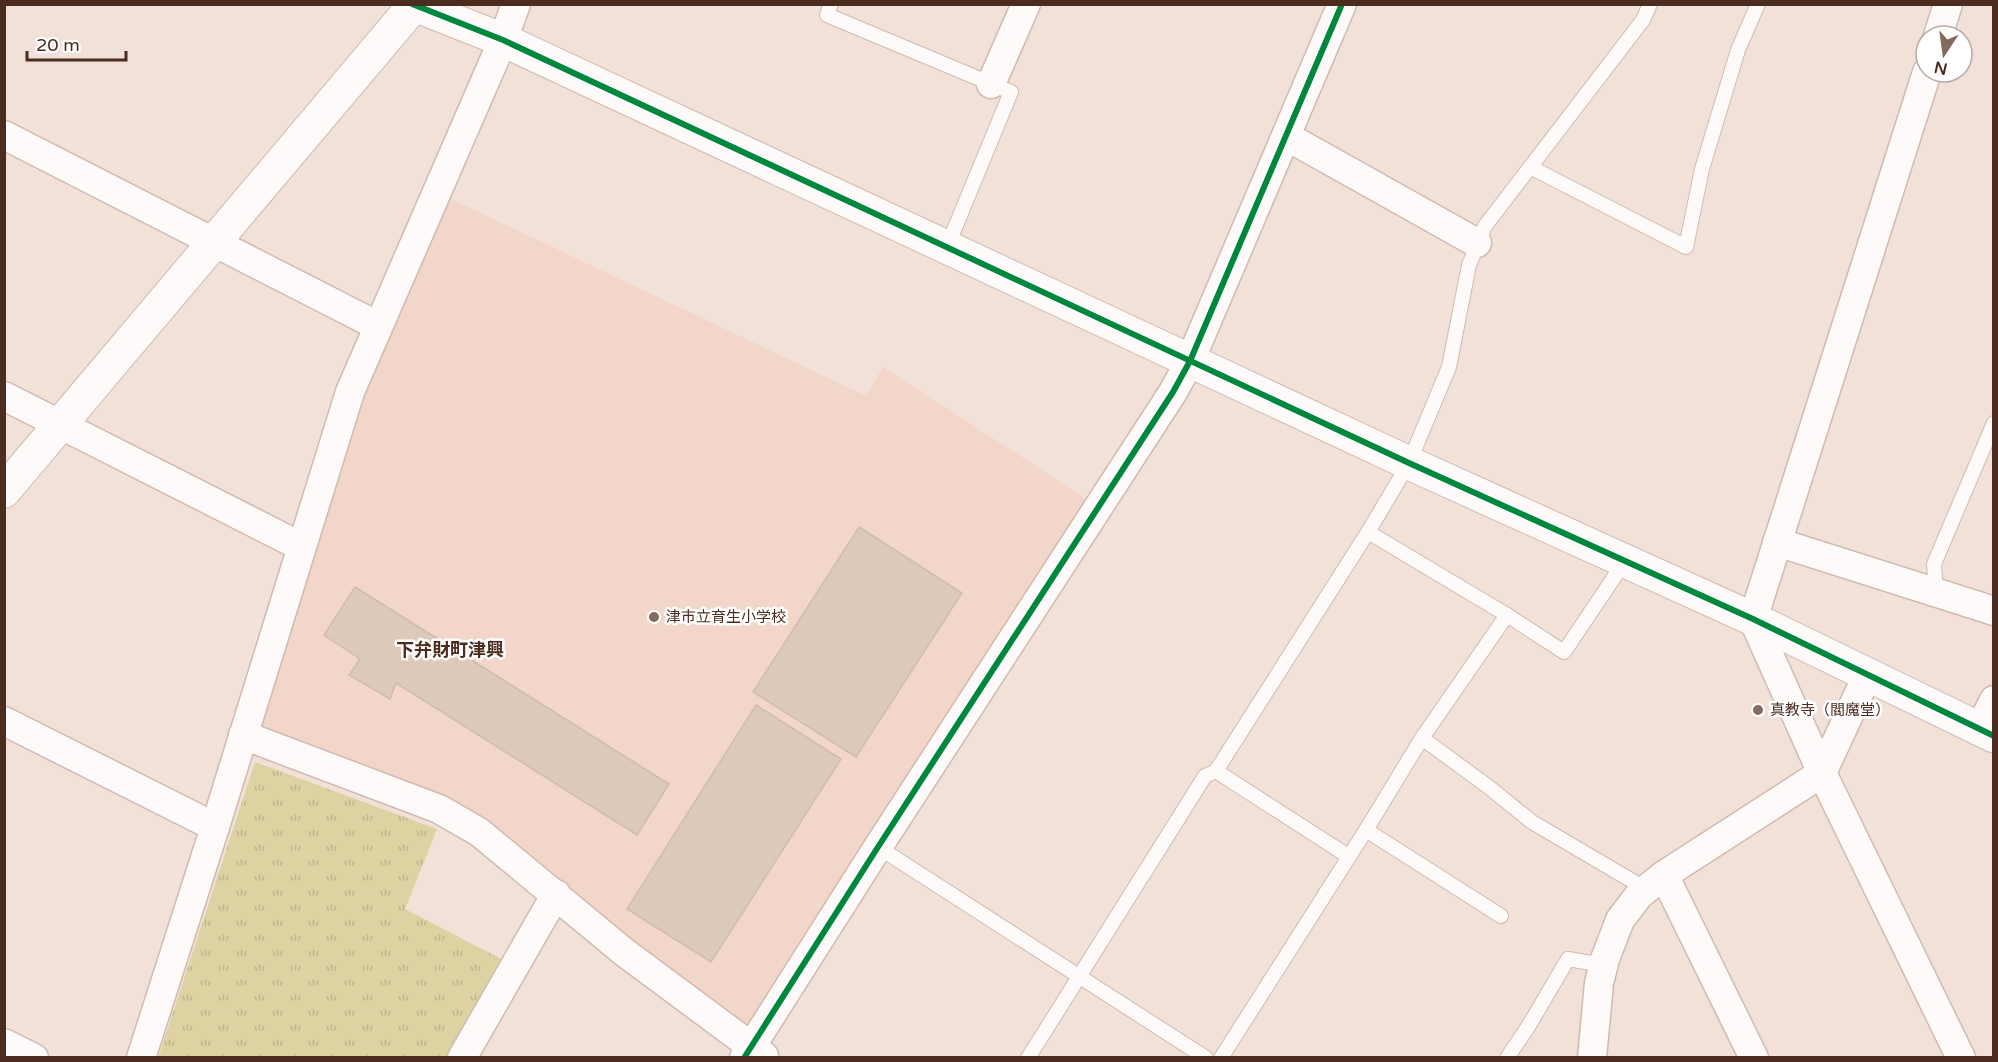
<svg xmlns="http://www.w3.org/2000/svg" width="1998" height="1062" font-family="'Varela Round','Noto Sans JP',sans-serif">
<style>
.built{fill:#f1d6c9}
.park{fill:url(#park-tufts)}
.building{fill:#ddc9ba;stroke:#cebcac;stroke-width:1.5}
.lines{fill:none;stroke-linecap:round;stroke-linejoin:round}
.service-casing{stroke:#d0baaf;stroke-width:16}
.minor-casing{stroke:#d0baaf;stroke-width:31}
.tertiary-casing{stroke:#d0baaf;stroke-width:35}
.service{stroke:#fdfaf9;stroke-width:14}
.minor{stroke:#fdfaf9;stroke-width:28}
.tertiary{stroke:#fdfaf9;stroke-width:33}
.cycleway-casing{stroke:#fff;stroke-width:10}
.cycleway{stroke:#00873e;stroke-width:6}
.poi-dot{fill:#856b5f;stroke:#fff;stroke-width:2}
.labels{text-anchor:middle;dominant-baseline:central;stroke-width:5;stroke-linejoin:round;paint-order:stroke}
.poi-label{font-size:15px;fill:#4b2c1e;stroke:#fff;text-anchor:start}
.quarter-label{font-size:18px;font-weight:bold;fill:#4b2c1e;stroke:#fff}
</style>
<defs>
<pattern id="park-tufts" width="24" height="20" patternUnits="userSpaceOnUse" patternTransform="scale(1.5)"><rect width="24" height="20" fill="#ddd2a2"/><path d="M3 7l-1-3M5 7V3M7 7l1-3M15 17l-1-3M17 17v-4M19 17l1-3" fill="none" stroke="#bfb48b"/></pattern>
</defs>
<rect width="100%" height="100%" fill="#f2e1d8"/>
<polygon class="built" points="449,198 866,396 883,367 1088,500 751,1022 741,1026 563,887 258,733 364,393"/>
<polygon class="park" points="255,762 437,829 405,909 505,961 451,1057 158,1058"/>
<g class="building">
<polygon points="859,527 962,593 856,757 753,692"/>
<polygon points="355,587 669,784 637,835 396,683 390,699 349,675 360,659 324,635"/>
<polygon points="756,705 841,759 711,962 627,909"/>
</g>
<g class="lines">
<defs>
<g id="service">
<polyline points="831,4 827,15 1011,92 947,247"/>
<polyline points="1530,167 1686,247 1702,169 1738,50 1758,4"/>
<polyline points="1368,532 1507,615 1564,652 1625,561"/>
<polyline points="1936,593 1934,564 1994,423"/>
<polyline points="1422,738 1490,788 1532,822 1646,889"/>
<polyline points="1216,771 1348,856"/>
<polyline points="1366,830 1501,916"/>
<polyline points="878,847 1206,1058"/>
<polyline points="1028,1058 1205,776 1216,771 1368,532 1409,463 1449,367 1469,265 1485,226 1643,20 1650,4"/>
<polyline points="1221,1058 1366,830 1422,738 1507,615"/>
<polyline points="1507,1058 1528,1027 1568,959 1603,965"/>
</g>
<g id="minor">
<polyline points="1938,36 1948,4"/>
<polyline points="1927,72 1753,619 1822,773 1961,1058"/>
<polyline points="991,84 1026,4"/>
<polyline points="4,135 378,326"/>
<polyline points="1286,136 1477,243"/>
<polyline points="4,396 300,546"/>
<polyline points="1777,542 1994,611"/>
<polyline points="4,721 215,827"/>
<polyline points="1979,730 1994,700"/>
<polyline points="243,735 439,809 479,832 624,952 764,1056"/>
<polyline points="1664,875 1754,1058"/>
<polyline points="4,1043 34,1058"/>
<polyline points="141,1058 215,827 350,392 503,40 516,4"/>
<polyline points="462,1058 556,894"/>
<polyline points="744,1058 878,847 1173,392 1190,361 1342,4"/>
<polyline points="1592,1058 1599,983 1605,959 1620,920 1639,895 1664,875 1822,773 1867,676"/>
</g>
<g id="tertiary">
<polyline points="412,4 503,40 1409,463 1753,619 1994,736"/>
<polyline points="4,491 415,4"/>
</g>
</defs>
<use href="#service" class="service-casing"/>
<use href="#minor" class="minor-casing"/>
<use href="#tertiary" class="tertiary-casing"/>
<use href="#service" class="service"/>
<use href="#minor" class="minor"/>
<use href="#tertiary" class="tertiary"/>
<defs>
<g id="cycleway">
<polyline points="412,4 503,40 1409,463 1753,619 1994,736"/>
<polyline points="744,1058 878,847 1173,392 1190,361 1342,4"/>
</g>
</defs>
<use href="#cycleway" class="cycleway-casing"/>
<use href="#cycleway" class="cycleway"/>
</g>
<g class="poi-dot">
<circle cx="654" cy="617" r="6"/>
<circle cx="1758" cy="710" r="6"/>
</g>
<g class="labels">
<g class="poi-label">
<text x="666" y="617">津市立育生小学校</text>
<text x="1770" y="710">真教寺（閻魔堂）</text>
</g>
<g class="quarter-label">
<text x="450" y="650">下弁財町津興</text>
</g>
</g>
<rect width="1998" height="1062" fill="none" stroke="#4b2c1e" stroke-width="12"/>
<g transform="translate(1944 54) rotate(193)"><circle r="28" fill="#ffffff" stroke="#b7aba5" stroke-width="1.5"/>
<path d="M0-4.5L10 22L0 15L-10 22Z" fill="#856b5f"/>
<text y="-9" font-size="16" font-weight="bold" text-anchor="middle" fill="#4b2c1e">N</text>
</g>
<path d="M27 51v9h99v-9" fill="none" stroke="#4b2c1e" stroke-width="3"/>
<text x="36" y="51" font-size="18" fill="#4b2c1e" stroke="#ffffff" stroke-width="4.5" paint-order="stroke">20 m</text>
</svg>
